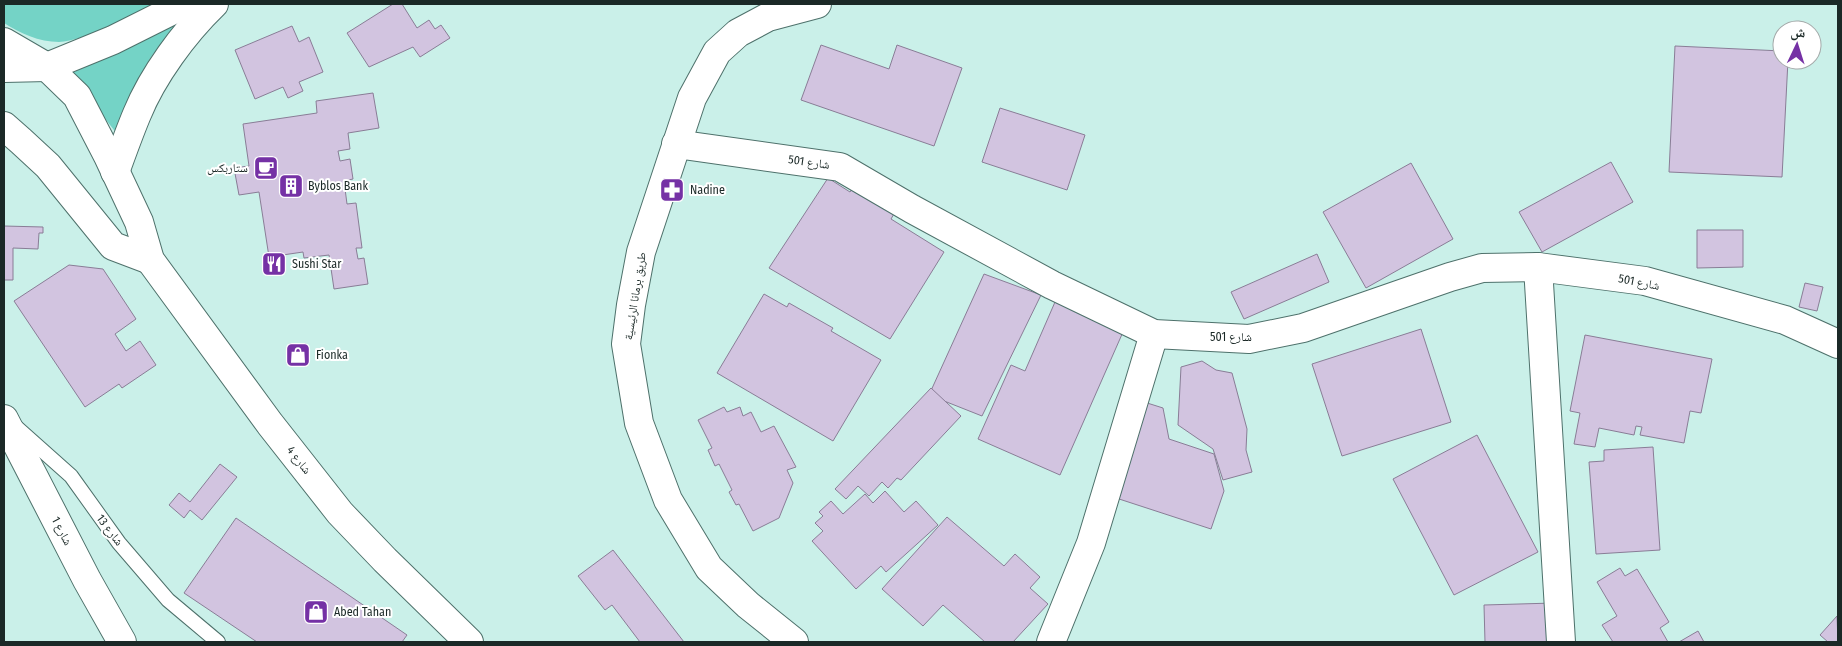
<svg xmlns="http://www.w3.org/2000/svg" width="1842" height="646" font-family="'Fira Sans Condensed','Noto Naskh Arabic',sans-serif">
<style>
.green{fill:#74d3c6}
.building{fill:#d2c4e0;stroke:#897d96}
.lines{fill:none;stroke-linecap:round;stroke-linejoin:round}
.service-casing{stroke:#4e716b;stroke-width:16}
.minor-casing{stroke:#4e716b;stroke-width:30}
.tertiary-casing{stroke:#4e716b;stroke-width:30}
.secondary-casing{stroke:#4e716b;stroke-width:30}
.service{stroke:#fff;stroke-width:14}
.minor{stroke:#fff;stroke-width:28}
.tertiary{stroke:#fff;stroke-width:28}
.secondary{stroke:#fff;stroke-width:28}
.labels{text-anchor:middle;dominant-baseline:central;stroke-width:4;stroke-linejoin:round;paint-order:stroke}
.street-label{font-size:12px;fill:#1b2927;stroke:#fff}
.poi-label{font-size:12px;fill:#1b2927;stroke:#fff;text-anchor:start}
</style>
<rect width="100%" height="100%" fill="#caf0e9"/>
<g class="green">
<path d="M4,4H157C132,15 85,41 59,42C39,42 20,33 4,23Z"/>
<path d="M194,15C184,24 172,33 162,43C137,70 130,106 121,139L70,74Z"/>
</g>
<g class="building">
<polygon points="393,4 402,4 417,28 429,20 435,29 441,25 450,38 420,57 413,47 369,67 347,33"/>
<polygon points="292,26 299,42 309,37 323,72 299,82 303,91 288,98 283,87 255,99 235,50"/>
<polygon points="821,45 889,69 897,45 962,68 934,146 801,100"/>
<polygon points="1675,46 1782,51 1782,60 1788,60 1782,177 1669,172"/>
<polygon points="373,93 379,128 348,133 350,149 338,151 340,161 350,159 353,179 344,181 347,204 356,203 362,248 356,248 358,259 364,258 368,284 334,289 329,255 304,258 303,252 269,257 259,192 239,195 234,168 249,166 243,124 317,113 316,101"/>
<polygon points="1000,108 1085,135 1067,190 982,162"/>
<polygon points="1611,162 1633,202 1542,252 1519,212"/>
<polygon points="1411,163 1453,239 1366,288 1323,212"/>
<polygon points="828,178 850,192 854,186 895,212 891,219 944,252 890,339 769,268"/>
<polygon points="4,226 43,227 43,233 39,233 38,249 13,248 13,280 4,280"/>
<polygon points="1697,230 1743,230 1743,267 1697,268"/>
<polygon points="1317,254 1329,282 1244,319 1231,292"/>
<polygon points="69,265 103,269 136,319 115,334 126,351 140,341 156,365 122,388 119,384 85,407 14,301"/>
<polygon points="984,274 1041,295 982,416 929,395"/>
<polygon points="1805,283 1823,287 1817,311 1799,307"/>
<polygon points="764,294 787,307 789,303 833,328 831,331 881,360 833,441 717,373"/>
<polygon points="1055,302 1123,332 1060,475 978,439 1011,365 1025,371"/>
<polygon points="1421,329 1451,422 1342,456 1312,364"/>
<polygon points="1585,335 1712,359 1701,413 1690,411 1684,443 1640,435 1642,427 1636,426 1634,435 1599,428 1595,447 1574,444 1580,413 1570,411"/>
<polygon points="1202,361 1216,370 1232,373 1247,429 1246,450 1252,472 1223,480 1213,449 1178,425 1181,367"/>
<polygon points="931,388 961,416 901,480 897,478 888,488 882,482 869,496 858,486 846,499 835,489"/>
<polygon points="1144,402 1163,408 1169,439 1214,454 1224,491 1211,529 1113,497"/>
<polygon points="724,407 727,412 740,407 743,416 751,412 761,432 774,426 796,467 787,470 793,483 779,518 753,531 739,504 736,505 729,492 732,490 719,464 715,466 708,450 712,448 698,420"/>
<polygon points="1477,435 1538,552 1454,595 1393,479"/>
<polygon points="1653,447 1660,550 1596,554 1589,462 1604,461 1604,450"/>
<polygon points="220,464 237,477 202,520 190,510 184,518 169,505 179,493 190,502"/>
<polygon points="885,491 904,512 916,501 938,525 886,572 881,566 856,589 812,541 823,531 815,523 823,516 819,512 831,501 843,514 865,494 873,503"/>
<polygon points="947,517 1004,566 1015,554 1040,577 1030,588 1048,604 1013,642 985,642 943,605 923,626 882,589"/>
<polygon points="236,518 407,635 402,642 257,642 184,593"/>
<polygon points="613,550 684,642 640,642 612,605 605,610 578,576"/>
<polygon points="1620,568 1625,576 1637,569 1669,622 1660,628 1668,642 1613,642 1602,625 1617,616 1597,582"/>
<polygon points="1554,603 1556,642 1485,642 1484,605"/>
<polygon points="1837,616 1838,642 1828,642 1820,635"/>
<polygon points="1698,631 1704,642 1679,642"/>
</g>
<g class="lines">
<defs>
<polyline id="service" points="16,427 71,476 119,543 168,600 218,642"/>
<g id="minor">
<polyline points="676,144 840,167 912,209 1052,285 1154,334 1249,339 1303,328 1450,277 1482,268 1538,267 1645,281 1785,320 1838,344"/>
<polyline points="1538,267 1561,642"/>
<polyline points="1051,642 1091,543 1154,334"/>
</g>
<g id="tertiary">
<polyline points="4,68 47,67 113,40 185,4"/>
<polyline points="4,419 87,580 122,642"/>
<polyline points="794,642 748,605 709,568 668,500 639,423 626,344 631,305 641,252 692,98 717,52 738,33 768,17 817,4"/>
</g>
<g id="secondary">
<polyline points="4,42 47,67 77,96 108,156 139,222 150,260 270,424 340,513 385,560 469,642"/>
<polyline points="4,126 21,141 48,166 113,246 150,260"/>
<path d="M115,172C122,153 129,133 137,114C153,75 184,33 214,4"/>
</g>
</defs>
<use href="#service" class="service-casing"/>
<use href="#minor" class="minor-casing"/>
<use href="#tertiary" class="tertiary-casing"/>
<use href="#secondary" class="secondary-casing"/>
<use href="#service" class="service"/>
<use href="#minor" class="minor"/>
<use href="#tertiary" class="tertiary"/>
<use href="#secondary" class="secondary"/>
</g>
<defs>
<symbol id="cafe-square" viewBox="-11 -11 22 22"><rect x="-9" y="-9" width="18" height="18" rx="4" fill="#7531a5" stroke="#fff"/><path d="M-5.5-4.5H6V0H3Q3 3.5 0 3.5H-2.5Q-5.5 3.5-5.5 0ZM3-3.2v2h1.7v-2ZM-6 4.5H4V6H-6Z" fill="#fff"/></symbol>
<symbol id="building-square" viewBox="-11 -11 22 22"><rect x="-9" y="-9" width="18" height="18" rx="4" fill="#7531a5" stroke="#fff"/><path d="M-4-6H4V6H1V3H-1V6H-4ZM-2.5-4.3h1.7v1.8h-1.7ZM.8-4.3h1.7v1.8H.8ZM-2.5-1h1.7V.8h-1.7ZM.8-1h1.7V.8H.8Z" fill="#fff"/></symbol>
<symbol id="pharmacy-square" viewBox="-11 -11 22 22"><rect x="-9" y="-9" width="18" height="18" rx="4" fill="#7531a5" stroke="#fff"/><path d="M-2-6h4v4h4v4h-4v4h-4v-4h-4v-4h4Z" fill="#fff"/></symbol>
<symbol id="restaurant-square" viewBox="-11 -11 22 22"><rect x="-9" y="-9" width="18" height="18" rx="4" fill="#7531a5" stroke="#fff"/><path d="M-5-6h1v4h1v-4h1v4h1v-4h1v5L-1.5 .5V6h-2V.5L-5-1ZM5-6V6H3V1.5H1.5Q1.5-4 5-6Z" fill="#fff"/></symbol>
<symbol id="shop-square" viewBox="-11 -11 22 22"><rect x="-9" y="-9" width="18" height="18" rx="4" fill="#7531a5" stroke="#fff"/><path d="M-5-2.5h2.3a2.7 3.5 0 0 1 5.4 0H5L5.5 6h-11ZM-1.5-2.5h3a1.5 2.3 0 0 0-3 0Z" fill="#fff"/></symbol>
</defs>
<g fill-rule="evenodd">
<use href="#cafe-square" x="252" y="154" width="28" height="28"/>
<use href="#building-square" x="277" y="172" width="28" height="28"/>
<use href="#pharmacy-square" x="658" y="176" width="28" height="28"/>
<use href="#restaurant-square" x="260" y="250" width="28" height="28"/>
<use href="#shop-square" x="284" y="341" width="28" height="28"/>
<use href="#shop-square" x="302" y="598" width="28" height="28"/>
</g>
<g class="labels">
<g class="street-label">
<text transform="translate(809 162) rotate(8)">شارع 501</text>
<text transform="translate(1639 282) rotate(11)">شارع 501</text>
<text transform="translate(635 296) rotate(-81)">طريق برمانا الرئيسية</text>
<text x="1231" y="337">شارع 501</text>
<text transform="translate(299 460) rotate(52)">شارع 4</text>
<text transform="translate(110 530) rotate(53)">شارع 13</text>
<text transform="translate(62 531) rotate(63)">شارع 1</text>
</g>
<g class="poi-label">
<text x="248" y="168" text-anchor="end">ستاربكس</text>
<text x="308" y="186">Byblos Bank</text>
<text x="690" y="190">Nadine</text>
<text x="292" y="264">Sushi Star</text>
<text x="316" y="355">Fionka</text>
<text x="334" y="612">Abed Tahan</text>
</g>
</g>
<rect width="1842" height="646" fill="none" stroke="#1b2927" stroke-width="10"/>
<g transform="translate(1797 45) rotate(4)"><circle r="24" fill="#ffffff" stroke="#a4a9a9"/>
<path d="M0-4L9 19L0 12L-9 19Z" fill="#7531a5"/>
<text y="-8" font-size="14" font-weight="bold" text-anchor="middle" fill="#1b2927">ش</text>
</g>
</svg>
